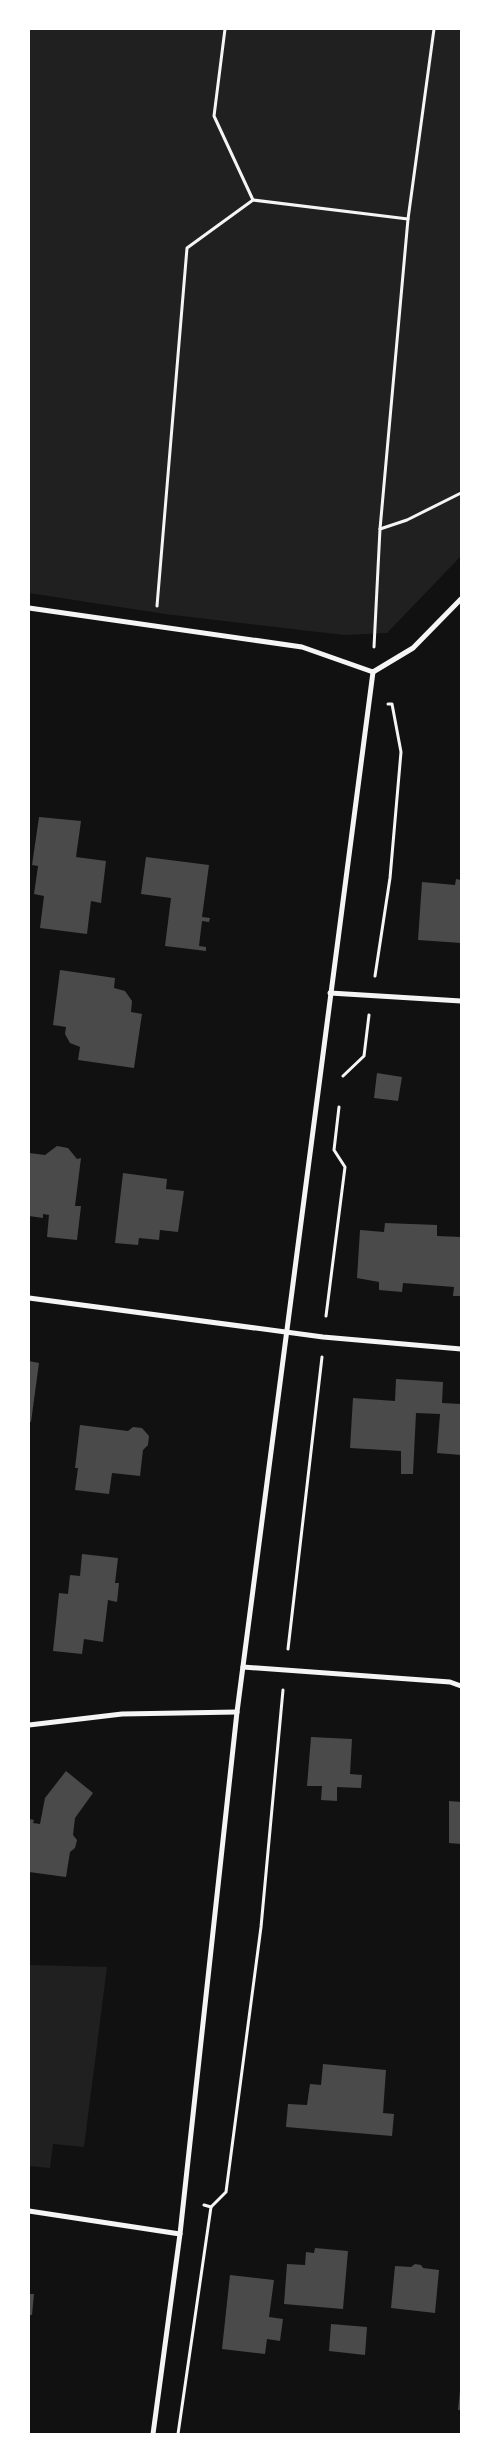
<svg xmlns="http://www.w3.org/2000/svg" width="490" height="2463" font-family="Merriweather,serif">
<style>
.green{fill:#202020}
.building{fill:#4a4a4a}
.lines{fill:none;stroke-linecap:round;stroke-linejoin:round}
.path{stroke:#f5f5f5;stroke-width:3}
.minor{stroke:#f5f5f5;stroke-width:5}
</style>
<rect width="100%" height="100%" fill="#111"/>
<g class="green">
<polygon points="29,29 461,29 461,556 387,633 344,635 165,614 29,593"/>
<polygon points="29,1965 107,1967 84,2147 53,2144 50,2168 29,2166"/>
</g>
<g class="building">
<polygon points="39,817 81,821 76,857 106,861 101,903 91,901 87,934 40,928 44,896 34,894 38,866 32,865"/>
<polygon points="146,857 209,865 202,917 210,918 209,922 202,921 199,946 206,947 206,951 165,946 171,898 141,894"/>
<polygon points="456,879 461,880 461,943 418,940 422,882 455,885"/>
<polygon points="60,970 115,978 114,988 125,991 132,1001 131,1012 142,1014 134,1068 78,1060 80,1047 70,1043 65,1034 66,1027 53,1025"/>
<polygon points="377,1073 402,1077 398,1101 374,1098"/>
<polygon points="57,1146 68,1148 77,1159 81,1158 75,1206 81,1206 77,1240 47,1237 49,1215 43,1214 43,1218 29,1216 29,1153 45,1155"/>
<polygon points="123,1173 167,1179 166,1189 184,1191 178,1232 160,1230 159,1240 139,1238 138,1245 115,1243"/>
<polygon points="385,1223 437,1225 437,1236 461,1237 461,1296 453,1296 454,1287 403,1283 402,1292 379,1290 379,1282 357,1278 360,1230 384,1232"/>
<polygon points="29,1361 39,1363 31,1422 29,1422"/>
<polygon points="396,1379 443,1382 442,1403 461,1404 461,1455 437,1453 440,1414 416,1413 413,1474 401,1474 401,1451 350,1448 353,1398 395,1401"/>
<polygon points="80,1425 128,1431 133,1427 142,1428 149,1436 148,1445 143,1450 140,1476 112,1473 109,1494 75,1490 78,1468 75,1468"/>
<polygon points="82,1554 118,1558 115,1583 119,1583 117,1602 108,1600 103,1642 84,1639 82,1654 53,1651 59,1593 68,1594 70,1575 80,1576"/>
<polygon points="311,1737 352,1739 350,1774 362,1775 361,1788 337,1787 337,1801 321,1800 322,1786 307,1786"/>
<polygon points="66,1771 93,1793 75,1818 73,1835 77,1840 75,1848 70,1852 66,1877 29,1872 29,1819 34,1820 33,1823 40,1824 45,1798"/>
<polygon points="449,1801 461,1802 461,1844 449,1843"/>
<polygon points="323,2064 386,2070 383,2113 394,2114 392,2136 286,2127 288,2104 307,2105 310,2084 321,2085"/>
<polygon points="315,2248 348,2251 343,2309 284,2304 287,2264 305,2265 306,2252 314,2253"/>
<polygon points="415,2264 421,2265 423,2268 439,2270 435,2313 391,2308 395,2266 411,2267"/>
<polygon points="230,2275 274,2280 269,2317 283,2319 280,2341 267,2339 265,2354 222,2349"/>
<polygon points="29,2294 34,2294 32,2315 29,2315"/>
<polygon points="331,2324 367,2327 365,2355 329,2351"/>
<polygon points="460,2390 461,2390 461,2410 458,2410"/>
</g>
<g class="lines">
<g class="path">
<polyline points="253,200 408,219"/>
<polyline points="380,529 407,520 461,493"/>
<polyline points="157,606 187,248 253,200 214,116 225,29"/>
<polyline points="374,647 380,529 408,219 434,29"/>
<polyline points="375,976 390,878 401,752 392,704 388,704"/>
<polyline points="343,1076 364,1056 369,1015"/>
<polyline points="326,1316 345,1167 334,1150 339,1107"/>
<polyline points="288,1649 322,1357"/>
<polyline points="211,2207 226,2192 261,1927 283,1690"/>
<polyline points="178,2434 211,2207 204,2205"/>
</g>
<g class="minor">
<polyline points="29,608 302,647 373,672"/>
<polyline points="373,672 413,648 461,599"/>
<polyline points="330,993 461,1001"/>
<polyline points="29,1298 323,1337 461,1349"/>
<polyline points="243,1667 450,1682 461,1686"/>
<polyline points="29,1725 122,1714 237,1712"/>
<polyline points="29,2211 180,2234"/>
<polyline points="153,2434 180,2234 237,1712 373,672"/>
</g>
</g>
<rect width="490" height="2463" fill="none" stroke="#ffffff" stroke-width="60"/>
</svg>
